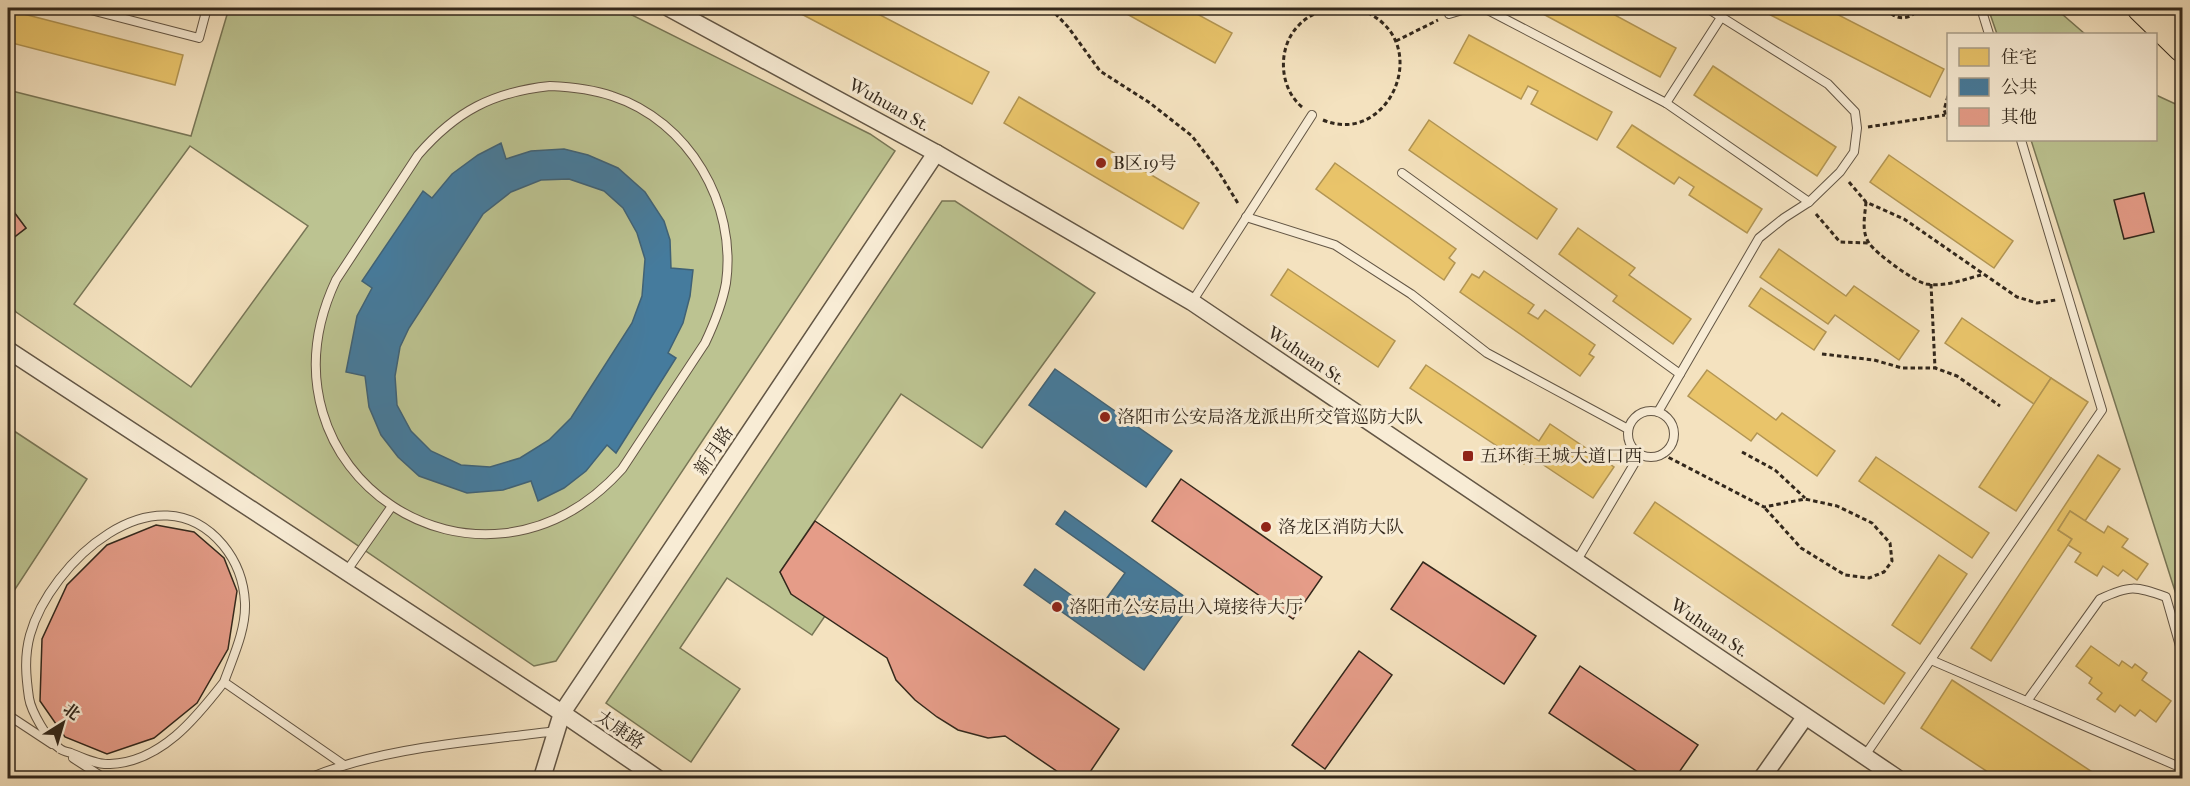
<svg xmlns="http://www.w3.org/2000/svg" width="2190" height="786" font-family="'IM FELL French Canon','Noto Serif SC',serif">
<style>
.green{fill:#bcc391;stroke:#787656;stroke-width:1.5;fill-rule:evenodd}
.homes{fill:#e9c46a;stroke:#b29553;stroke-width:1.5}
.public{fill:#457b9d;stroke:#406276;stroke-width:1.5;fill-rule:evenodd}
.building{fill:#e59c88;stroke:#33281c;stroke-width:1.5}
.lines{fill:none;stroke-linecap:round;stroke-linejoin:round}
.service-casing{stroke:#635645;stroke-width:10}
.minor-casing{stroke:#635645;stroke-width:19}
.primary-casing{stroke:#33281c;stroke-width:29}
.trunk-casing{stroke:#33281c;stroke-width:31}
.path{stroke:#33281c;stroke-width:3;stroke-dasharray:4.5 3;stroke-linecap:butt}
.service{stroke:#f8ecd5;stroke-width:8}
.minor{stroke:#f8ecd5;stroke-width:16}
.primary{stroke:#f4e2bf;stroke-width:27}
.trunk{stroke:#f4e2bf;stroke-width:28}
.poi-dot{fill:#8f2418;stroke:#f8ecd5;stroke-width:2}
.labels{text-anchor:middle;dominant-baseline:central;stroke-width:6;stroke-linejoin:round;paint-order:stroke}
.street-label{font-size:18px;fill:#33281c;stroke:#f8ecd5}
.poi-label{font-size:18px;fill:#33281c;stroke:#f8ecd5;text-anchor:start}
</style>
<rect width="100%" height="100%" fill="#f4e2bf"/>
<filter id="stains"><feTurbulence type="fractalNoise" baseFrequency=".00333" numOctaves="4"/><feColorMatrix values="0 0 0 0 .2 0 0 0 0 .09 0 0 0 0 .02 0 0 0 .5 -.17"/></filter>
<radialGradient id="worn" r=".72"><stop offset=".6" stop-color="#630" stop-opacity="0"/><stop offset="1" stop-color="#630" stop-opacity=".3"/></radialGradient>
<g class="green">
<path d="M229,8H618L870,134L895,151L556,661L534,666L16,312L8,301V242L26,228L8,204V90L191,136ZM190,146L308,226L191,387L74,304Z"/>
<polygon points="1988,8 2055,8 2085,34 1997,34"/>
<polygon points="2156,95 2182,107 2182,613 2031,140 2156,140"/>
<polygon points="942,201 955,201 1095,293 982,448 901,394 780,572 792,594 825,616 812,635 727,578 680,648 740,689 691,762 606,703"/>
<polygon points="8,427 87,479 8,600"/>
</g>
<g class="homes">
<polygon points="790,8 867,8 989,72 972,104"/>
<polygon points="1116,8 1186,8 1232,33 1215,63"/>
<polygon points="1532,8 1602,8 1676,48 1660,77"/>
<polygon points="1757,8 1825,8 1944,69 1930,97"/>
<polygon points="8,10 183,55 175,85 8,42"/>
<polygon points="1469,35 1612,112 1597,140 1531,104 1538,91 1528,86 1521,99 1454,63"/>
<polygon points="1713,66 1836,147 1817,176 1694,95"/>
<polygon points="1019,97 1199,203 1183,229 1004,123"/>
<polygon points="1429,120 1557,209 1537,239 1409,150"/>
<polygon points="1632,125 1762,209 1747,233 1689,195 1694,187 1679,177 1674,184 1617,147"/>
<polygon points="1889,155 2013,241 1994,268 1870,182"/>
<polygon points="1335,163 1456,249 1449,258 1455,263 1444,280 1316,189"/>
<polygon points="1578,228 1635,268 1629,275 1691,319 1673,344 1613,301 1617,296 1559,254"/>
<polygon points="1779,249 1846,296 1854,286 1919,331 1899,360 1835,315 1828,324 1760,277"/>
<polygon points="1288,269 1395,341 1378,367 1271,295"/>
<polygon points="1484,271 1534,305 1528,313 1538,319 1545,310 1595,345 1589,354 1594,357 1580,376 1460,292 1472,274 1479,278"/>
<polygon points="1761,288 1826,332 1814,350 1749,306"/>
<polygon points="1962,318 2051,378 2034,404 1945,343"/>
<polygon points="1426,365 1539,441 1550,424 1614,467 1593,498 1530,456 1524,464 1410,388"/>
<polygon points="1707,370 1776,420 1782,413 1835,451 1817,476 1757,433 1751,441 1688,396"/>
<polygon points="2051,378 2088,402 2016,511 1979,487"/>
<polygon points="2098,455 2120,469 2085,521 2070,511 2058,530 2072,539 1991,661 1971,648"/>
<polygon points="1876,457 1989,533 1972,558 1859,481"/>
<polygon points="1655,502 1905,673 1884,704 1634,533"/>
<polygon points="2070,511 2104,533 2108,526 2128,539 2122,547 2148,564 2137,580 2123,570 2118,576 2103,566 2097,576 2075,562 2081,553 2068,545 2072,539 2058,530"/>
<polygon points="1939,555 1967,574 1920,644 1892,625"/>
<polygon points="2091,646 2119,666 2122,661 2132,668 2135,664 2147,673 2142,680 2171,701 2156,722 2140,710 2135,716 2120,705 2115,712 2097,699 2102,693 2089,683 2092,678 2076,666"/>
<polygon points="1952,680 2097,775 2094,778 1997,778 1921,728"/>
</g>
<g class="public">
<path d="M501,143L506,159L531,151L564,149L588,155L618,168L645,192L664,221L670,240L671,268L693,270L690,296L683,323L668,353L676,358L616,453L607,445L586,471L564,488L538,501L531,481L503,490L467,493L419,476L398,457L381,435L369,407L365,376L346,372L357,316L372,288L362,281L423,191L432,198L452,174L478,155ZM569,179L604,191L623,208L637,233L645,259L642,296L632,323L571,418L549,440L520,458L490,467L461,465L431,451L411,431L397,405L395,376L400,347L409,328L483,214L511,192L541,180Z"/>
<polygon points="1055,369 1172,451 1146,487 1029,405"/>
<polygon points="1065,511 1192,602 1144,670 1024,585 1035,569 1096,613 1125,573 1056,524"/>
</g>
<g class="building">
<polygon points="2144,193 2154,232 2124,239 2114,200"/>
<polygon points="8,204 26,228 8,242"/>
<polygon points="1181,479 1322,577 1293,619 1152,521"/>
<polygon points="815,521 1119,729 1086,778 1067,778 1005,736 988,738 958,730 937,717 915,700 896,680 887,658 791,594 780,572"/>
<polygon points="156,525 194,532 224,558 237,591 228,649 197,703 154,738 107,754 65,737 40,701 42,639 67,585 107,545"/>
<polygon points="1423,562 1536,636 1504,684 1391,609"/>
<polygon points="1359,651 1392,675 1325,769 1292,745"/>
<polygon points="1580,666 1698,745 1675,778 1647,778 1549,713"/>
</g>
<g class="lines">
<defs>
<g id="service">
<polyline points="83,8 199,38 207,8"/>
<polyline points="1484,8 1666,103 1809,202"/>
<polyline points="1981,8 1989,34"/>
<polyline points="1449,14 1469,8"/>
<path d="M550,86C571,87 592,89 612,96C689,121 737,204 726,283C722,305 714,324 705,343L622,469C480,627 246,472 336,280L418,155C456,111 493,92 550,86Z"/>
<polyline points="1666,103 1722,16"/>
<polyline points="1402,173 1680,374"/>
<polyline points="1246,217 1335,245 1411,294 1487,353 1628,429"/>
<polyline points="1192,302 1312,115"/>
<circle cx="1651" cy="434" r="23"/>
<polyline points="1658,412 1759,238 1784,218 1809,202 1840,172 1854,152 1857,128 1855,112 1828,84 1707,8"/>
<polyline points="1576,562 1640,454"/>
<polyline points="346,572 392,506"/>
<polyline points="1931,660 2182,768"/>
<path d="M224,682C196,718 161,762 110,764C98,765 83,758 71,753C67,752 62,751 59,748C48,741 31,711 29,698C26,677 24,657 30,635C50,563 156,466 223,545C237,562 244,581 245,603C246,630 233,657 224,682L344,765"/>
<path d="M2027,701L2100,599C2130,585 2135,586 2166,597L2182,653"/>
<polyline points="8,715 52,744"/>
<polyline points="1864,757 2102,410 2021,140"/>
<polyline points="73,758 104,778"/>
<path d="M309,778C386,746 474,742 556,731"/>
</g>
<g id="minor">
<polyline points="669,8 936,153 1192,302 1897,778"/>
<polyline points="8,350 562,713 657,778"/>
<polyline points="542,778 562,713 936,153"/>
<polyline points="1762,778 1805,717"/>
</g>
<polyline id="primary" points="2141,8 2182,48"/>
<polyline id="trunk" points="2164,8 2182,24"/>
</defs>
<use href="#service" class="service-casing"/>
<use href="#minor" class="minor-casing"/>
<use href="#primary" class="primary-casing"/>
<use href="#trunk" class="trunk-casing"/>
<g class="path">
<polyline points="1050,8 1068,27 1100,71 1150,103 1192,136 1217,169 1239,205"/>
<path d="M1886,8C1895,21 1910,21 1919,8"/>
<polyline points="1396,41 1438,20"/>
<polyline points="1948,96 1944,110 1948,119"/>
<path d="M1302,107C1279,88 1277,48 1298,26C1307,16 1318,12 1331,8"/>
<path d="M1323,120C1387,147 1433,48 1370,14C1365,11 1358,9 1353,8"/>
<polyline points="1868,127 1945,115"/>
<polyline points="1849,182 1866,202 1904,219 2017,297 2037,303 2056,300"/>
<path d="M1866,202C1865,215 1861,231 1869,243C1875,253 1915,282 1926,284C1946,287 1962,280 1981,275"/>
<polyline points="1816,214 1840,242 1868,243"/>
<polyline points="1931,284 1935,368"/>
<polyline points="1822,354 1874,360 1902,368 1935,368 1957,376 2000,406"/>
<polyline points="1742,452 1775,470 1805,498"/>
<polyline points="1662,454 1764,507 1805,499 1837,506 1872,523 1890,543 1892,561 1884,572 1869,578 1845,575 1801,548 1764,507"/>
</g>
<use href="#service" class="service"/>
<use href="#minor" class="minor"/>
<use href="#primary" class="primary"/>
<use href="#trunk" class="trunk"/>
</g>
<g class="poi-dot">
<circle cx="1101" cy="163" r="6"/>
<circle cx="1105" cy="417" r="6"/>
<rect x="1462" y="450" width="12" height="12" rx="3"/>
<circle cx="1266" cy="527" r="6"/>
<circle cx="1057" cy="607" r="6"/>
</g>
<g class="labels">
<g class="street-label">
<text transform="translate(889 105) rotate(29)">Wuhuan St.</text>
<text transform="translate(1306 356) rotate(34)">Wuhuan St.</text>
<text transform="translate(714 451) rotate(-56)">新月路</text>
<text transform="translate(1709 628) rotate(34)">Wuhuan St.</text>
<text transform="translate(620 730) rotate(34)">太康路</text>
</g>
<g class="poi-label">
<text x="1113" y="163">B区19号</text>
<text x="1117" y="417">洛阳市公安局洛龙派出所交管巡防大队</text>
<text x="1480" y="456">五环街王城大道口西</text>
<text x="1278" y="527">洛龙区消防大队</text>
<text x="1069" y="607">洛阳市公安局出入境接待大厅</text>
</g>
</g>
<rect width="2190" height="786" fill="none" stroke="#f4e2bf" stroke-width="30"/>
<rect x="9" y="9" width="2172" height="768" fill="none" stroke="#33281c" stroke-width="3"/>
<rect x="15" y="15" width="2160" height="756" fill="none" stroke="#33281c" stroke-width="1.5"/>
<rect x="1947" y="33" width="210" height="108" fill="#f8ecd5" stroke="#a99e8b" stroke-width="1.5"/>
<rect x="1959" y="48" width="30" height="18" fill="#e9c46a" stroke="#a99e8b" stroke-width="1.5"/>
<text x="2001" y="63" font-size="18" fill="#33281c">住宅</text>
<rect x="1959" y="78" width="30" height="18" fill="#457b9d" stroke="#a99e8b" stroke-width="1.5"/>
<text x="2001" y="93" font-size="18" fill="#33281c">公共</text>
<rect x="1959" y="108" width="30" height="18" fill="#e59c88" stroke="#a99e8b" stroke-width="1.5"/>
<text x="2001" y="123" font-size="18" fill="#33281c">其他</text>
<g transform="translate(63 723) rotate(37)" stroke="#f8ecd5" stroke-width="4.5" paint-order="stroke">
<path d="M0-4.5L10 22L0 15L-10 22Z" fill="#33281c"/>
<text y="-9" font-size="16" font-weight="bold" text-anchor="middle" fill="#33281c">北</text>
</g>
<rect width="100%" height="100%" filter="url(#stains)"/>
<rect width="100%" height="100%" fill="url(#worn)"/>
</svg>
